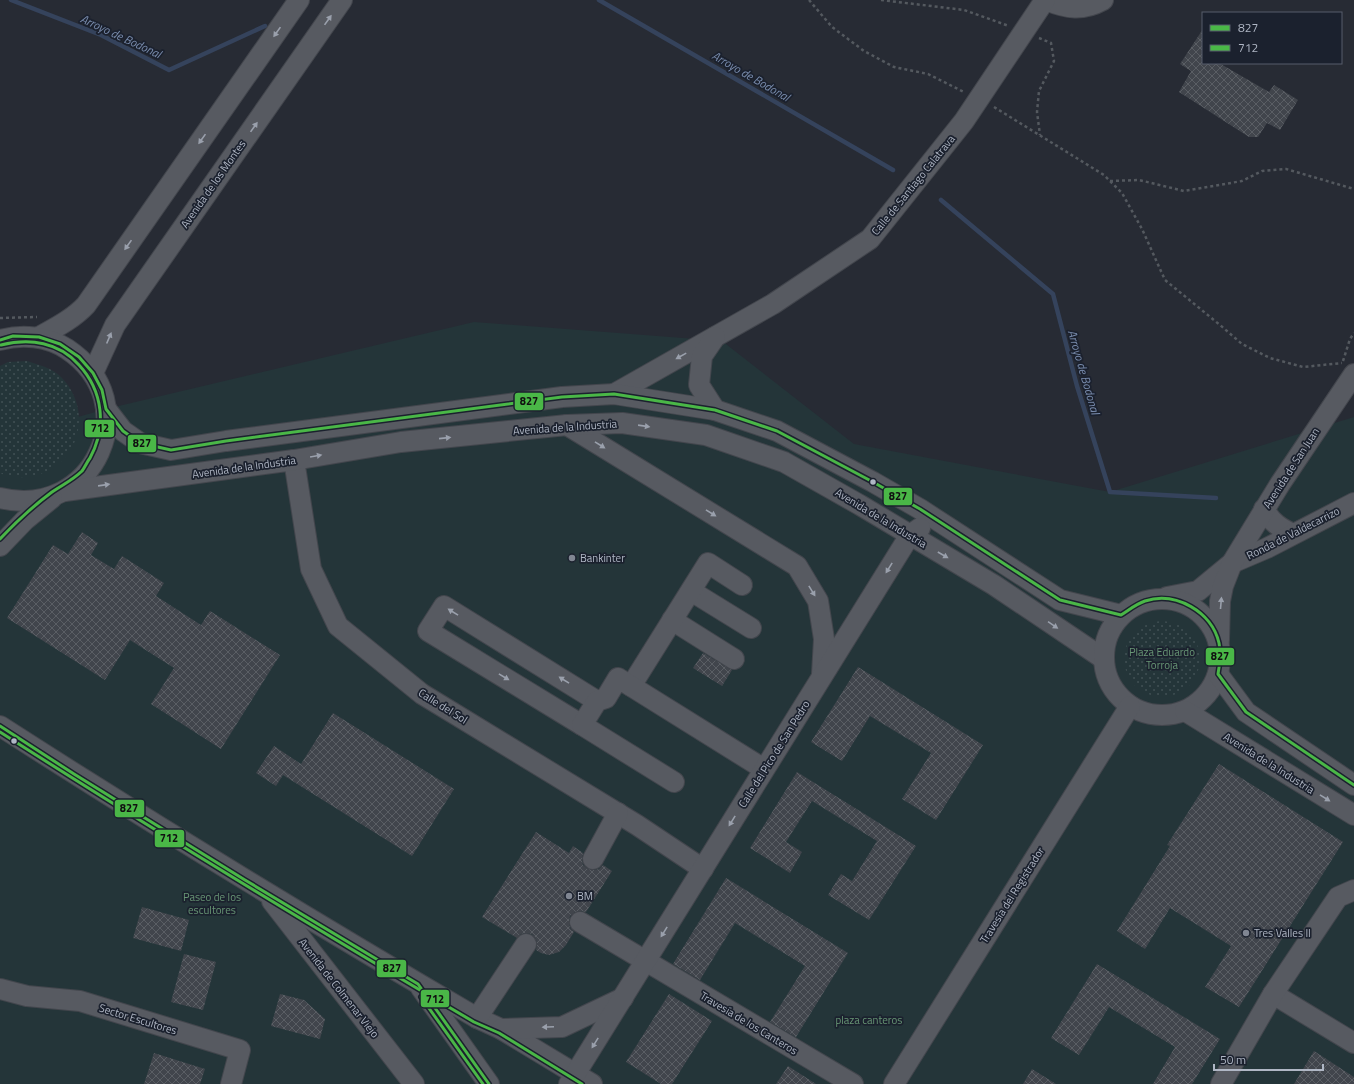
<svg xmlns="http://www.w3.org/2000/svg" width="1354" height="1084" font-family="'Titillium Web',sans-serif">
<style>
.green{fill:#243539}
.garden{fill:url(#garden-dots)}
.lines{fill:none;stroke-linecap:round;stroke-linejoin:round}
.stream{stroke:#35435c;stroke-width:4.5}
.building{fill:url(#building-cross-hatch)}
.minor-casing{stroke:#43464d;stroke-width:22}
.path{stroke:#54595f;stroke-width:2.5;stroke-dasharray:3 3;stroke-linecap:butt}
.minor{stroke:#575a61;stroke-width:20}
.bus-1-casing{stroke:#1b212e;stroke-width:6}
.bus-2-casing{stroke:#1b212e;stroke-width:6}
.bus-1{stroke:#4ab747;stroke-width:3}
.bus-2{stroke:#4ab747;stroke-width:3}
.oneway{fill:#9aa0ac}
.bus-dot{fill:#b0b7c5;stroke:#1b212e;stroke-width:1.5}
.poi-dot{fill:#808692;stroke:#1b212e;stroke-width:1.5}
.labels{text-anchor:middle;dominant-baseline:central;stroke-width:3.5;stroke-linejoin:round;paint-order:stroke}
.street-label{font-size:11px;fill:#b0b7c5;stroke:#1b212e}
.poi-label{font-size:11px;fill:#b0b7c5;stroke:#1b212e;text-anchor:start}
.park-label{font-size:11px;fill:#689675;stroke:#1b212e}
.water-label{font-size:12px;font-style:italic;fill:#798cad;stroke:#1b212e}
.line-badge{stroke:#1b212e;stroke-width:1.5}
.pale-badge-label{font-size:11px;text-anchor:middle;font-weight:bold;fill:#111}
</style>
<defs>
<pattern id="garden-dots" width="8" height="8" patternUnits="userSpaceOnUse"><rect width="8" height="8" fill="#243539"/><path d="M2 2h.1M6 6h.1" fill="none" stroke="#415054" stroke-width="1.8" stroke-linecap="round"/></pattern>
<pattern id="building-cross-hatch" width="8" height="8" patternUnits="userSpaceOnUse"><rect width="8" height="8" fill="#41454c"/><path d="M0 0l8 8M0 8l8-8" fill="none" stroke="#5a5e64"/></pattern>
</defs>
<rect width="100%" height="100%" fill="#272b34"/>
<polygon class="green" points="474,322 722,341 854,444 1110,492 1354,417 1354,1084 0,1084 0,439 106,409"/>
<g class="garden">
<path d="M27,361C39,365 53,368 62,378C94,412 79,466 33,476C22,478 10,478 0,473V366L8,362Z"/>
<circle cx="1162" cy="659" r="38"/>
</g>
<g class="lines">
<g class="stream">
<polyline points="11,0 101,35 169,70 265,26"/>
<polyline points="599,0 893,170"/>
<polyline points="941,200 1053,294 1077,386 1110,492 1216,498"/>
</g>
</g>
<g class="building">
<polygon points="1203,29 1203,63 1219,63 1269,92 1274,85 1298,100 1280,130 1267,123 1258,137 1249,137 1179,92 1191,71 1180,64"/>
<polygon points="82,532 98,543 91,555 114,569 122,556 164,583 156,596 201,625 210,611 280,655 221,749 151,704 174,668 130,640 105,680 7,618 53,545 68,554"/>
<polygon points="703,653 732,670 722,686 693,668"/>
<polygon points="858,667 983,745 936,820 902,799 931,753 870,716 842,761 811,742"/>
<polygon points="333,713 454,789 412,856 283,775 276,786 256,773 274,746 301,764"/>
<polygon points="1219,764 1343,842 1239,1007 1205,987 1231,946 1170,908 1145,949 1117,931 1170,846 1167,845"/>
<polygon points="797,772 916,846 869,920 828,895 841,874 852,881 877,841 812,801 786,842 802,852 790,873 750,848"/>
<polygon points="536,832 569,853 573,846 583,853 582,860 583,865 588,869 594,870 599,869 603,865 612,871 586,912 580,911 575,912 570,916 569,922 570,928 574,932 566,945 559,952 549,955 541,953 536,950 537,944 536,939 532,934 526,933 521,934 517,938 482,917"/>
<polygon points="726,878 848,953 796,1037 770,1022 805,966 735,923 700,980 673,964"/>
<polygon points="142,907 189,920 181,951 133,938"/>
<polygon points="184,954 216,962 203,1010 171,1002"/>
<polygon points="1097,964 1220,1039 1192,1084 1153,1084 1175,1047 1109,1007 1079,1055 1051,1038"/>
<polygon points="280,994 304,1000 325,1019 320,1039 271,1026"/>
<polygon points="669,994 712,1021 672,1084 661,1084 626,1062"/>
<polygon points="1314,1051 1354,1077 1354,1084 1294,1084"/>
<polygon points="154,1053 205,1069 200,1084 144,1084"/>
<polygon points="788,1066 816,1084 776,1084"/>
<polygon points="1032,1069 1056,1084 1023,1084"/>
</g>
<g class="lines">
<defs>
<g id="minor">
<path d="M1046,0C1067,9 1083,11 1103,0"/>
<path d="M39,337C55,328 73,319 86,305L299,0"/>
<path d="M0,340C22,334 47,336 67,349C148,403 94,521 0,498"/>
<polyline points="93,373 115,325 342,0"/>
<polyline points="614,394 773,304 870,239 964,121 1045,0"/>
<polyline points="106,409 123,431 140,443 171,450 226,441 562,397 614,394 715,410 777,431 873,482 920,509 1060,600 1121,615"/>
<polyline points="715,410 699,385 702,356 715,337"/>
<polyline points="567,425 797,566 818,601 824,639 822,674"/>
<polyline points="294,460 311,569 338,626 422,694 637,825 703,869"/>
<polyline points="65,491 294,460 401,442 567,425 622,423 706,435 784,462 860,505 994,585 1104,659"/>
<path d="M1264,509C1271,522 1280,528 1293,534"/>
<polyline points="0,546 25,520 52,498"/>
<polyline points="691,591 751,628"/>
<polyline points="1167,597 1198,591 1232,563 1267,548 1354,503"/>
<circle cx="1162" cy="657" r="58"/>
<polyline points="672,620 734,659"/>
<polyline points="1219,640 1220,601 1223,586 1232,563 1280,484 1354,374"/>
<polyline points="1218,674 1246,712 1354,785"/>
<polyline points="631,686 708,563 742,585"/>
<polyline points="1185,711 1354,815"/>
<polyline points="582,725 428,631 444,606 597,701"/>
<path d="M0,726C157,827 316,924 477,1018L501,1029L592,1084"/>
<polyline points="674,782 582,725 597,701 606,698 618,678 764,769"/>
<polyline points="593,859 618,813"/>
<polyline points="272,901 414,1084"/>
<polyline points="580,922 853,1084"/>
<polyline points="421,988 489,1084"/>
<polyline points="0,989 27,996 80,1001 240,1050 231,1084"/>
<polyline points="1273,994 1354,1043"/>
<polyline points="477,1018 526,944"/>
<polyline points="501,1029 562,1027 623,998"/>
<polyline points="569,1084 910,535 920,528"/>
<polyline points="894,1084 1130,706"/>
<polyline points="1221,1084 1273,994 1338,897 1354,890"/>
</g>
</defs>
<use href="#minor" class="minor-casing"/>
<g class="path">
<polyline points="809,0 832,27 864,51 894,67 928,74 964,92"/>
<polyline points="881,0 964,10 1009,26"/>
<polyline points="1039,38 1051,43 1054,61 1039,91 1037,112 1040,135"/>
<polyline points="994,107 1104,175 1122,193 1142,229 1165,280 1220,325 1242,344 1270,358 1303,367 1342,363"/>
<polyline points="1110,181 1139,180 1184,191 1242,181 1262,171 1286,169 1354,189"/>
<polyline points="0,318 37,317"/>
<polyline points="1343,361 1350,339 1354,333"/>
</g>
<use href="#minor" class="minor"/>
<defs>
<g id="bus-1">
<path d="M0,340L13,336L39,337L60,344L79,357L93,373L102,390L106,409L123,431L140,443L171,450L226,441L562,397L614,394L715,410L777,431L873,482L920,509L1060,600L1121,615C1129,610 1136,604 1145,601C1176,591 1212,612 1219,643C1221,653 1220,664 1218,674L1246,712L1354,785"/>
<polyline points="0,726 74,774 245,880 418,984 489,1084"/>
</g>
<g id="bus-2">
<path d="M0,539C16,522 33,506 52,492C62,485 73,480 82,471C85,467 87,462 90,458C107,427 103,391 79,365C59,342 30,338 1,345"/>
<path d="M0,732C156,832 315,928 474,1022L499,1033L582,1084"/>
<polyline points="421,997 483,1084"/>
</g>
</defs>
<use href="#bus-1" class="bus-1-casing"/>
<use href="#bus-2" class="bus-2-casing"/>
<use href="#bus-1" class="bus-1"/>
<use href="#bus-2" class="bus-2"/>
</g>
<defs><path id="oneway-solid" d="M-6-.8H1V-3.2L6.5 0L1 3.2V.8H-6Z"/></defs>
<g class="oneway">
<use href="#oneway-solid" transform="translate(328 20) rotate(-55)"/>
<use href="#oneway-solid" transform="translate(277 32) rotate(125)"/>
<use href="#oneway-solid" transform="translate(254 127) rotate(-55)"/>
<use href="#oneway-solid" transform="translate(202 139) rotate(125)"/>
<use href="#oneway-solid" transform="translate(128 245) rotate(125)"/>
<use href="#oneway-solid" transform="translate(109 338) rotate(-67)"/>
<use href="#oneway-solid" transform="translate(681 356) rotate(151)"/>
<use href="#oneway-solid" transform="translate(644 426) rotate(8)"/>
<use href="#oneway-solid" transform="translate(445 438) rotate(-6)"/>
<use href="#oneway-solid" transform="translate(600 445) rotate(32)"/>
<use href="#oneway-solid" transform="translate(316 456) rotate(-10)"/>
<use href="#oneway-solid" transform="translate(104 485) rotate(-8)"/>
<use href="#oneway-solid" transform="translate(711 513) rotate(32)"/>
<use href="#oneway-solid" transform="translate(943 555) rotate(30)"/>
<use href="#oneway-solid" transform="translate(889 568) rotate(122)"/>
<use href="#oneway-solid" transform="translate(812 591) rotate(58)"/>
<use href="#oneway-solid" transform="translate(1221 603) rotate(-85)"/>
<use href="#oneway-solid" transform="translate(453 612) rotate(-148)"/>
<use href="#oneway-solid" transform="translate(1053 625) rotate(34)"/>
<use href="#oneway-solid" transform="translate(504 677) rotate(31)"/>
<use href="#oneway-solid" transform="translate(564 680) rotate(-148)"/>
<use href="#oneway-solid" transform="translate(1325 798) rotate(32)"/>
<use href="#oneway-solid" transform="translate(732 821) rotate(122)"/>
<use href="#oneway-solid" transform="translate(664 932) rotate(122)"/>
<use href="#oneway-solid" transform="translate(548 1027) rotate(178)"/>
<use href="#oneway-solid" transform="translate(595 1043) rotate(122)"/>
</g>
<g class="bus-dot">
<circle cx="873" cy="482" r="3.5"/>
<circle cx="14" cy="741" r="3.5"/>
</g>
<g class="poi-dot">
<circle cx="572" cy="558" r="4"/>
<circle cx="569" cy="896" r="4"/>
<circle cx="1246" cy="933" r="4"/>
</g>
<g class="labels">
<g class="street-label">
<text transform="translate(213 184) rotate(-55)">Avenida de los Montes</text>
<text transform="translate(913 185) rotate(-51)">Calle de Santiago Calatrava</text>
<text transform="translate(565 427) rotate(-4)">Avenida de la Industria</text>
<text transform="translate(244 467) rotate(-8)">Avenida de la Industria</text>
<text transform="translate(1291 468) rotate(-57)">Avenida de San Juan</text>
<text transform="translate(881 518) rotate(31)">Avenida de la Industria</text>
<text transform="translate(1293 533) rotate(-27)">Ronda de Valdecarrizo</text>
<text transform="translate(443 706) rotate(32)">Calle del Sol</text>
<text transform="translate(774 754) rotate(-58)">Calle del Pico de San Pedro</text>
<text transform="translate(1269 763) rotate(32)">Avenida de la Industria</text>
<text transform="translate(1012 895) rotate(-58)">Travesía del Registrador</text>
<text transform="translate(339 988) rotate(52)">Avenida de Colmenar Viejo</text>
<text transform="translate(138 1019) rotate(17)">Sector Escultores</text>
<text transform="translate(749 1023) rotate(31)">Travesía de los Canteros</text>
</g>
<g class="poi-label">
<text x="580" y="558">Bankinter</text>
<text x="577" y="896">BM</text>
<text x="1254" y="933">Tres Valles II</text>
</g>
<g class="park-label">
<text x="1162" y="652">Plaza Eduardo<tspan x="1162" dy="13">Torroja</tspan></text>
<text x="212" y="897">Paseo de los<tspan x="212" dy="13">escultores</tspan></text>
<text x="869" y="1020">plaza canteros</text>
</g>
<g class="water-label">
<text transform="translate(121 36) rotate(25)">Arroyo de Bodonal</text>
<text transform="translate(751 76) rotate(30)">Arroyo de Bodonal</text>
<text transform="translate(1084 372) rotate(74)">Arroyo de Bodonal</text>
</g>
</g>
<g class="line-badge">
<rect x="514" y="392" width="30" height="19" rx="4" fill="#4ab747"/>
<rect x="84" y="419" width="31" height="19" rx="4" fill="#4ab747"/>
<rect x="127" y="434" width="30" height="19" rx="4" fill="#4ab747"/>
<rect x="883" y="487" width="30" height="19" rx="4" fill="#4ab747"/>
<rect x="1205" y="647" width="30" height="19" rx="4" fill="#4ab747"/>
<rect x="114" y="799" width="31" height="19" rx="4" fill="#4ab747"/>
<rect x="154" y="829" width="31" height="19" rx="4" fill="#4ab747"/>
<rect x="376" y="959" width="31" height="19" rx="4" fill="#4ab747"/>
<rect x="420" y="989" width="30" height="19" rx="4" fill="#4ab747"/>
</g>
<g class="pale-badge-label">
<text x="529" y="405">827</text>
<text x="100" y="432">712</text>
<text x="142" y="447">827</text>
<text x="898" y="500">827</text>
<text x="1220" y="660">827</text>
<text x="129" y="812">827</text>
<text x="169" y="842">712</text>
<text x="392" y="972">827</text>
<text x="435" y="1003">712</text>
</g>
<rect x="1202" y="12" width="140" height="52" fill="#1b212e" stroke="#575d6a"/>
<rect x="1210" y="25" width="20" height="6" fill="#4ab747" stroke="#575d6a"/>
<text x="1238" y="32" font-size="12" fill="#b0b7c5">827</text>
<rect x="1210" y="45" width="20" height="6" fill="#4ab747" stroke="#575d6a"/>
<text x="1238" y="52" font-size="12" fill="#b0b7c5">712</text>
<path d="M1214 1064v6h109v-6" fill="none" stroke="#b0b7c5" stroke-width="2"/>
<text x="1220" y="1064" font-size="12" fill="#b0b7c5" stroke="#1b212e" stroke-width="3" paint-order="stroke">50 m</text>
</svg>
